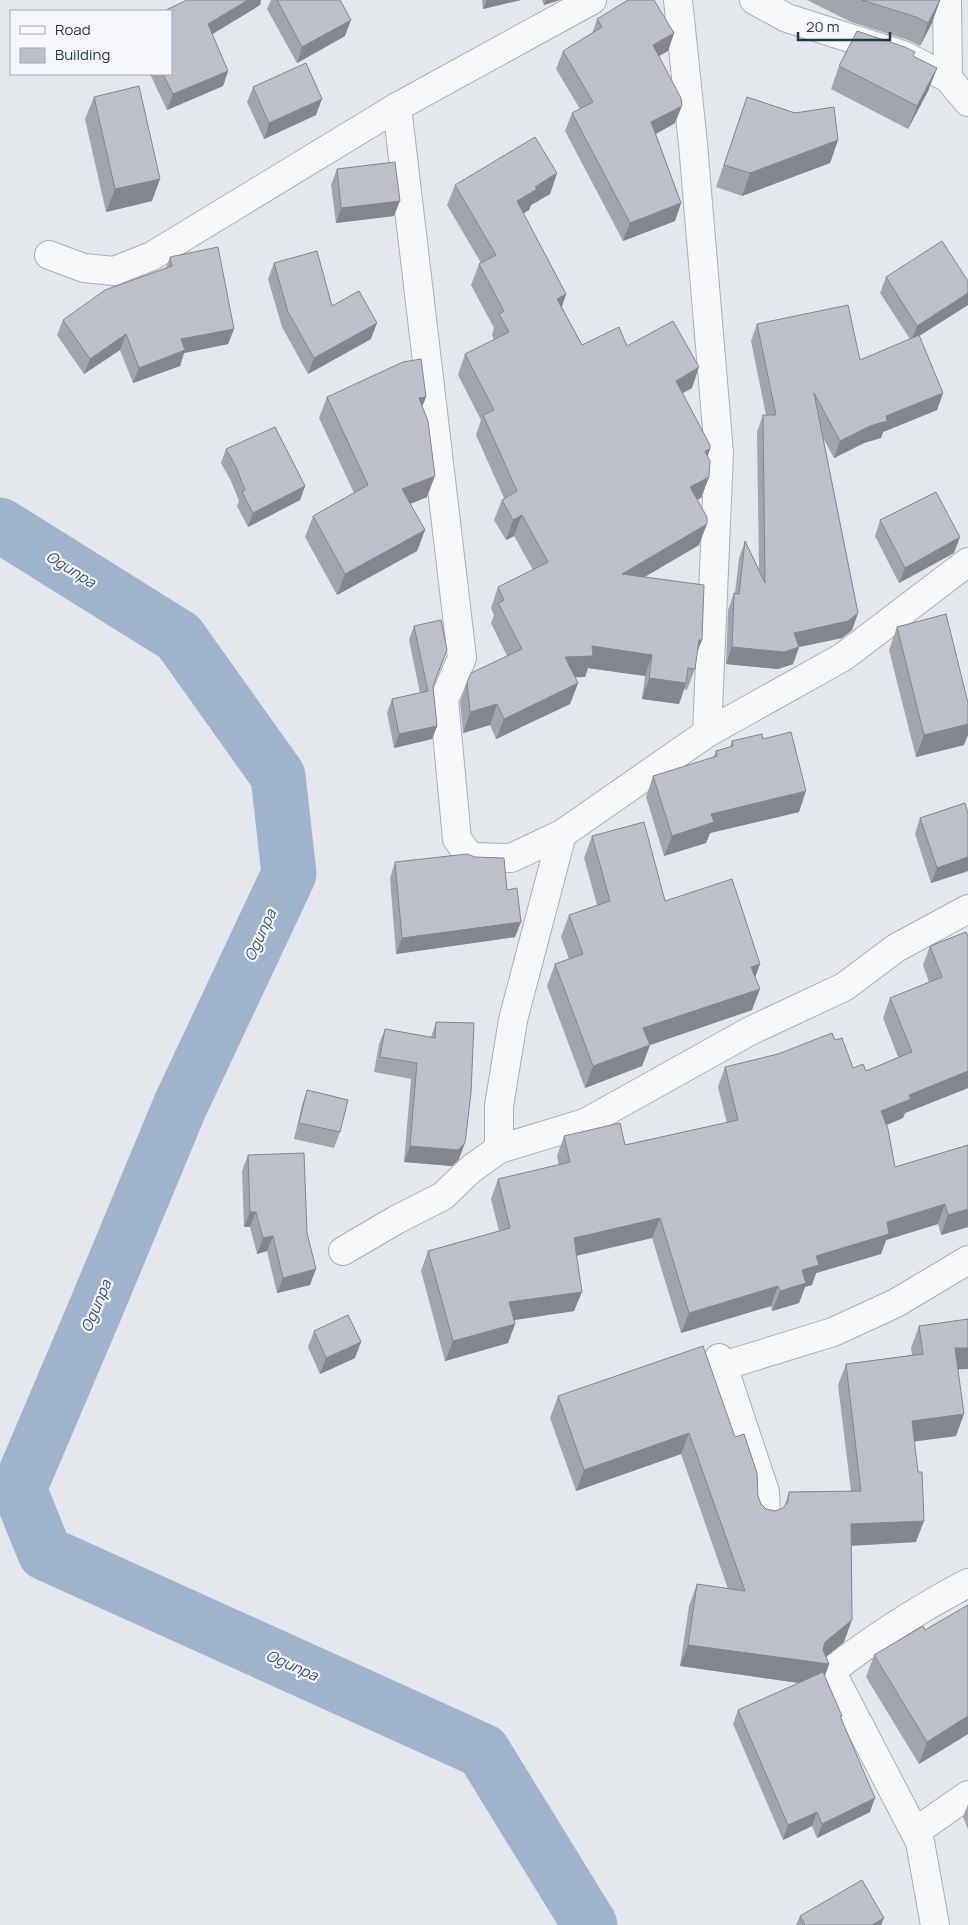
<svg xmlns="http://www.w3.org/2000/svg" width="968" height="1925" font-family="Manrope,sans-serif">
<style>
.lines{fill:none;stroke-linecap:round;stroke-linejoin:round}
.river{stroke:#9fb4cc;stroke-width:55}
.street-casing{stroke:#a9aeb7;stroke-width:30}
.street{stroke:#f7f8fa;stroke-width:28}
.wall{fill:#a1a5ae}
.shaded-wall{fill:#83868d}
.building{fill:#bbc0ca;stroke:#83868d}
.labels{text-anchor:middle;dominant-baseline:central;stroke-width:4.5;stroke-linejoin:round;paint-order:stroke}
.water-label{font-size:15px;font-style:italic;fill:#34527a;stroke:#f4f6f9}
</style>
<rect width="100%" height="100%" fill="#e4e7ec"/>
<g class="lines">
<polyline class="river" points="0,525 179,637 278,776 289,874 180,1106 96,1308 19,1489 45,1553 483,1751 590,1925"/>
<defs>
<g id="street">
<polyline points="678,0 693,144 719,453 707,733"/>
<polyline points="754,0 787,18 903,55 948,78 968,102"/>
<polyline points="947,0 948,78"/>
<polyline points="397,107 462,658 444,700 457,839 470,857 511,858 562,834"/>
<polyline points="49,255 84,268 114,271 152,256 397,107 592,0"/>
<polyline points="499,1149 499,1106 513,1020 562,834 707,733 843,657 968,562"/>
<polyline points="343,1251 396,1220 443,1196 471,1169 499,1149 585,1123 750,1031 844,987 896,948 968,909"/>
<polyline points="719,1358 723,1366 833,1332 896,1303 968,1260"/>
<polyline points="723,1366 765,1492 766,1517"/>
<polyline points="915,1832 968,1795"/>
<path d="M935,1925L920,1842L831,1671C874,1638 920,1608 968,1583"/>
</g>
</defs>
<use href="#street" class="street-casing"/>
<use href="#street" class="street"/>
</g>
<g class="wall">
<polygon points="187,0 261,0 260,5 212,34 228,71 223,86 167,110 150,74 171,74"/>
<polygon points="271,0 340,0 345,36 297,63 267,9"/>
<polygon points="482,0 521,0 483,9"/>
<polygon points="542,0 560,0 544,5"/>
<polygon points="807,0 940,0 932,23 920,46 908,40 851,22"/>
<polygon points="597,19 674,33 668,51 659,56 675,123 656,134 681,203 675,221 623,241 565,131 572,113 580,109 556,69 563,51 592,34"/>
<polygon points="915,52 913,56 937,68 928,91 908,129 831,89 839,66"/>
<polygon points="253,87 316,115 264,139 247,102"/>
<polygon points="94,97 152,201 106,212 85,119"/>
<polygon points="747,97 838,140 830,163 742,196 716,187"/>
<polygon points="337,169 394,216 336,223 331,185"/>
<polygon points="557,173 550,194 531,205 529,210 523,214 566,294 562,307 582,345 627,346 692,388 683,393 710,449 707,456 709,477 701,498 697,500 699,545 644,577 697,654 695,669 687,690 684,689 679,704 642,699 645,676 588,668 585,677 575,677 578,683 570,704 496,739 490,725 463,733 460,702 467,682 507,656 491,623 494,615 491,608 498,587 533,570 514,536 506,540 494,520 502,500 504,498 476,435 481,420 458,375 465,354 494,340 492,335 494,328 471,285 479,264 481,263 447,205 455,185"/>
<polygon points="170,257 234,329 228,344 184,353 180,366 133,383 120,350 84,374 57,335 63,320 166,268"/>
<polygon points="274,263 332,306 371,339 308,374 282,327 268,279"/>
<polygon points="886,277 968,305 919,336 943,393 937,410 883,432 881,438 864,443 834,458 823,438 858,613 852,630 842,638 799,647 793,664 778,669 726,664 728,610 734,593 735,593 739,558 745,541 759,569 757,432 763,415 766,415 751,341 757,324 860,360 910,339 880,293"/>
<polygon points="327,397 422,406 427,497 410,504 425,530 417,551 337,595 305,537 313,516 354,493 319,418"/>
<polygon points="226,449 305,486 300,500 248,527 237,506 239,501 231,481 221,463"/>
<polygon points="880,520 954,553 899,583 875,536"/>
<polygon points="414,626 447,650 434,683 433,687 437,726 432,739 394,748 387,713 392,699 420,693 409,640"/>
<polygon points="897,627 964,745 916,757 889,650"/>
<polygon points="763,739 799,812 710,833 706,843 664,856 646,797 653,776 713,758 716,751 730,747 732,741"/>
<polygon points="968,813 968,871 931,883 915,834 920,818"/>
<polygon points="592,836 665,901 755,977 752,1010 650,1045 642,1066 585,1088 547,986 555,964 569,959 561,937 569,915 597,905 584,858"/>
<polygon points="475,857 507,890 521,922 515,937 396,954 390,878 395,862"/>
<polygon points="966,932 968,1088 905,1113 903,1118 887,1125 895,1167 968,1145 968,1227 941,1235 938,1224 886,1240 881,1254 816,1273 812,1285 805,1287 799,1303 772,1311 771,1306 681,1333 652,1238 576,1256 574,1311 514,1320 515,1324 508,1343 445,1361 421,1271 428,1251 499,1231 491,1199 498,1179 559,1165 557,1156 564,1136 625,1145 727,1123 718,1087 725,1067 835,1040 853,1068 866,1071 898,1057 883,1018 890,998 929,982 923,965 930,946"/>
<polygon points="436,1022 459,1159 452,1166 404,1162 411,1079 374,1072 379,1044 385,1029 431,1037"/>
<polygon points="307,1090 340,1132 334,1148 294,1139 302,1105"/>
<polygon points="248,1155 307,1233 310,1285 277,1293 267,1251 257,1254 250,1227 244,1227 242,1171"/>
<polygon points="968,1319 968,1369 958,1369 956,1436 914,1441 916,1542 851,1546 844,1642 826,1657 829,1664 825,1676 842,1716 841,1718 870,1812 817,1838 812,1826 783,1840 733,1724 738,1710 799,1683 680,1666 689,1606 697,1584 728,1589 681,1454 576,1491 550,1418 558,1396 735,1437 761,1504 766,1509 775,1511 783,1508 784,1507 789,1492 851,1491 838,1385 846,1364 912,1355 911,1348 919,1326"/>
<polygon points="314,1331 355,1358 320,1374 308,1347"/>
<polygon points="968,1605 968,1734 919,1764 866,1677 874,1655 925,1630"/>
<polygon points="968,1804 968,1829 963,1817"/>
<polygon points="800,1916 881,1925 796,1925"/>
</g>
<g class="shaded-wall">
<polygon points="248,0 261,0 260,5 203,40 208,24"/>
<polygon points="487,0 521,0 483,9"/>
<polygon points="546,0 560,0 544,5"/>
<polygon points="940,0 932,23 920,46 928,23"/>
<polygon points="351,20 345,36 297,63 302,47"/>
<polygon points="674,33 668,51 646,63 653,45"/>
<polygon points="937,68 928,91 908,129 917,106"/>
<polygon points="228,71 223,86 167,110 173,94"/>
<polygon points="322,99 316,115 264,139 269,123"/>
<polygon points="682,106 675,123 645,140 651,122"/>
<polygon points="838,140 830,163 742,196 750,173"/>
<polygon points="557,173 550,194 531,205 529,210 509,222 517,201 535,187"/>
<polygon points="160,179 152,201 106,212 115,189"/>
<polygon points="400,201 394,216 336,223 341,208"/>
<polygon points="681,203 675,221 623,241 630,223"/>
<polygon points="968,293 968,305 911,341 917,326"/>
<polygon points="566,294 559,315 557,299"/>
<polygon points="377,323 371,339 308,374 314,358"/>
<polygon points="234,329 228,344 184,353 180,366 133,383 139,368 181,339"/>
<polygon points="126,334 120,350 84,374 90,359"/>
<polygon points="699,367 692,388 668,401 676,381"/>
<polygon points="943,393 937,410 883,432 881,438 864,443 834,458 840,441 886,416"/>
<polygon points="426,397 418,418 419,398"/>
<polygon points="710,449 703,469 705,451"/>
<polygon points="435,476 427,497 395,510 402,489"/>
<polygon points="709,477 701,498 682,507 690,487"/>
<polygon points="305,486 300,500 248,527 253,513"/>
<polygon points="522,515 514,536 506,540 513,520"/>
<polygon points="707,524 699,545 614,595 622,574"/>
<polygon points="425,530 417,551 337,595 345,574"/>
<polygon points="960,537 954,553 899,583 905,568"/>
<polygon points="858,613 852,630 842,638 799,647 793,664 778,669 726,664 732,647 794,633"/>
<polygon points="699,640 702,640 694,661"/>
<polygon points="592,646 652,655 645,676 588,668 585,677 557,678 565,657"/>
<polygon points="447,650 442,664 430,694 435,680"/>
<polygon points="649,678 686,683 679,704 642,699"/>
<polygon points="578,683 570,704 496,739 504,719"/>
<polygon points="497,704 490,725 463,733 470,712"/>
<polygon points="968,724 968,735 964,745 916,757 924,735"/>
<polygon points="437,726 432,739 394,748 399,734"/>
<polygon points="806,791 799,812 710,833 706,843 664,856 672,836 711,814"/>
<polygon points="968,857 968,871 931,883 937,868"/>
<polygon points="521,922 515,937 396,954 402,938"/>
<polygon points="760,964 752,986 751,967"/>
<polygon points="760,989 752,1010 650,1045 642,1066 585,1088 593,1066 643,1028"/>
<polygon points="968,1064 968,1088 905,1113 903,1118 874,1130 881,1111"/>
<polygon points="465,1143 459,1159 452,1166 404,1162 410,1146"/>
<polygon points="945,1204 938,1224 886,1240 881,1254 816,1273 812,1285 805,1287 799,1303 772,1311 780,1291 816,1256 887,1222"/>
<polygon points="968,1209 968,1227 941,1235 948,1215"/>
<polygon points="250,1212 256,1212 250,1227 244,1227"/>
<polygon points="660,1218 652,1238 566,1258 574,1238"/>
<polygon points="273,1236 267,1251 257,1254 263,1238"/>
<polygon points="316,1269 310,1285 277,1293 283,1278"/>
<polygon points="778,1286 771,1306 681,1333 689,1313"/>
<polygon points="582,1292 574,1311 502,1322 509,1302"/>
<polygon points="515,1324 508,1343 445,1361 453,1341"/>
<polygon points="361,1342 355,1358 320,1374 326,1358"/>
<polygon points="955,1348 968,1348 968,1369 947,1370"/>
<polygon points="964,1414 956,1436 904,1443 912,1421"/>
<polygon points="689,1433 681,1454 576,1491 584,1470"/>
<polygon points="924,1521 916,1542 843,1546 851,1524"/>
<polygon points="852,1620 844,1642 818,1663 829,1664 821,1686 680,1666 688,1645 825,1642"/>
<polygon points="968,1716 968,1734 919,1764 927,1742"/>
<polygon points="875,1798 870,1812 817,1838 822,1824"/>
<polygon points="817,1812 812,1826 783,1840 788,1825"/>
<polygon points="884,1918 881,1925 872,1925"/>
</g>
<g class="building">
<polygon points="187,0 248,0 208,24 228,71 173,94 163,74 171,74 171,11 164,11"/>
<polygon points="277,0 340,0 351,20 302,47"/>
<polygon points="628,0 654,0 674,33 653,45 681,98 682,106 651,122 681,203 630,223 572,113 593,102 563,51 602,27 597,19"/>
<polygon points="862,0 940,0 928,23 916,17"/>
<polygon points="857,31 905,47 915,52 913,56 937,68 917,106 839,66"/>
<polygon points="306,63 322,99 269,123 253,87"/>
<polygon points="139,86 160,179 115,189 94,97"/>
<polygon points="747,97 795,113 834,107 838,140 750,173 724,165"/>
<polygon points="535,137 557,173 535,187 537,189 517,201 566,294 557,299 582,345 619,327 627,346 673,321 699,367 676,381 710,445 710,449 705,451 710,461 709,477 690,487 707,517 707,524 622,574 704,585 702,640 699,640 695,669 688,668 686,683 649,678 652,655 592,646 593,656 565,657 578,683 504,719 497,704 470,712 467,682 471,673 522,649 498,603 504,600 498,587 548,562 522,515 513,520 502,500 517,491 483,415 494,410 465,354 509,332 499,314 504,311 479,264 496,255 455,185"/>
<polygon points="395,162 400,201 341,208 337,169"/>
<polygon points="942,241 968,281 968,293 917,326 886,277"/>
<polygon points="218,247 234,329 181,339 185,350 139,368 126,334 90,359 63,320 105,290 172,266 170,257"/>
<polygon points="317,251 332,306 359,291 377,323 314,358 288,312 274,263"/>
<polygon points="848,305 860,360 919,335 943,393 886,416 887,421 870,426 840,441 814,393 858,613 848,621 794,633 799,647 784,652 732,647 734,593 739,594 745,541 765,583 763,415 776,415 757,324"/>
<polygon points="421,359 426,397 419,398 428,421 435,476 402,489 425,530 345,574 313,516 368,485 327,397 403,362"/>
<polygon points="275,427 305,486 253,513 242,492 245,490 236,467 226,449"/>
<polygon points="936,492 960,537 905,568 880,520"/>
<polygon points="946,614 968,703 968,724 924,735 897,627"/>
<polygon points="441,620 447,650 435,680 433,687 437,726 399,734 392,699 428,691 414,626"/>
<polygon points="791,732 806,791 711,814 714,822 672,836 653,776 717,756 716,751 733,746 732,741 762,734 763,739"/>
<polygon points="965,803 968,813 968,857 937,868 920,818"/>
<polygon points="644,822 665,901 732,879 760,964 751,967 760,989 643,1028 650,1045 593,1066 555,964 583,954 569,915 610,901 592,836"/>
<polygon points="467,854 475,857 504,858 507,890 517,888 521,922 402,938 395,862"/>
<polygon points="966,932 968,936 968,1071 909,1095 911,1099 881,1111 888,1129 895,1167 968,1145 968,1209 948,1215 945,1204 887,1222 889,1234 816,1256 819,1265 802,1270 806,1283 780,1291 778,1286 689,1313 660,1218 574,1238 582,1292 509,1302 515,1324 453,1341 428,1251 510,1228 498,1179 570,1162 564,1136 620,1123 625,1145 738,1120 725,1067 778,1054 832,1033 835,1040 842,1038 853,1068 863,1064 866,1071 912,1052 890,998 942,977 930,946"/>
<polygon points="436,1022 474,1023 471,1093 465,1143 458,1150 410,1146 417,1063 380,1057 385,1029 435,1038"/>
<polygon points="307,1090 348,1100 340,1132 299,1123"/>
<polygon points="304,1153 307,1233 316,1269 283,1278 273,1236 263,1238 256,1212 250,1212 248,1155"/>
<polygon points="348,1315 361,1342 326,1358 314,1331"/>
<polygon points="968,1319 968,1348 955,1348 964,1414 912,1421 918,1472 922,1472 924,1521 851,1524 852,1620 825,1642 823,1650 829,1664 688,1645 697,1584 745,1591 689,1433 584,1470 558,1396 703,1346 735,1437 744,1434 757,1473 758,1496 761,1504 766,1509 775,1511 783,1508 788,1502 789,1492 861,1491 846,1364 923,1354 919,1326"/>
<polygon points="968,1605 968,1716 927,1742 874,1655 923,1626 925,1630"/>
<polygon points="823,1672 842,1716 840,1716 875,1798 822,1824 817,1812 788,1825 738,1710"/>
<polygon points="862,1880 884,1918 872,1925 805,1925 800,1916"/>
</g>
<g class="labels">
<g class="water-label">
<text transform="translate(71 569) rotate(32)">Ogunpa</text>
<text transform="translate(260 935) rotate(-65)">Ogunpa</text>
<text transform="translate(96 1306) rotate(-67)">Ogunpa</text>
<text transform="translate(292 1665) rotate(24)">Ogunpa</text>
</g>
</g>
<rect x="10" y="10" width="162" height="65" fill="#f4f6f9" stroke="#a4a8b1"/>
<rect x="20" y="26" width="25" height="8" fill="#f7f8fa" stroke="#a4a8b1"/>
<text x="55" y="35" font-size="15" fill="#2b3445">Road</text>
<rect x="20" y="48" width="25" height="15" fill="#bbc0ca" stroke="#a4a8b1"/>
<text x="55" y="60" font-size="15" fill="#2b3445">Building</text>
<path d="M798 32v8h92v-8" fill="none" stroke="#2b3445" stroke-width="2.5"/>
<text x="806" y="32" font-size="15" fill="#2b3445" stroke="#f4f6f9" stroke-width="4" paint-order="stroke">20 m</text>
</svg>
